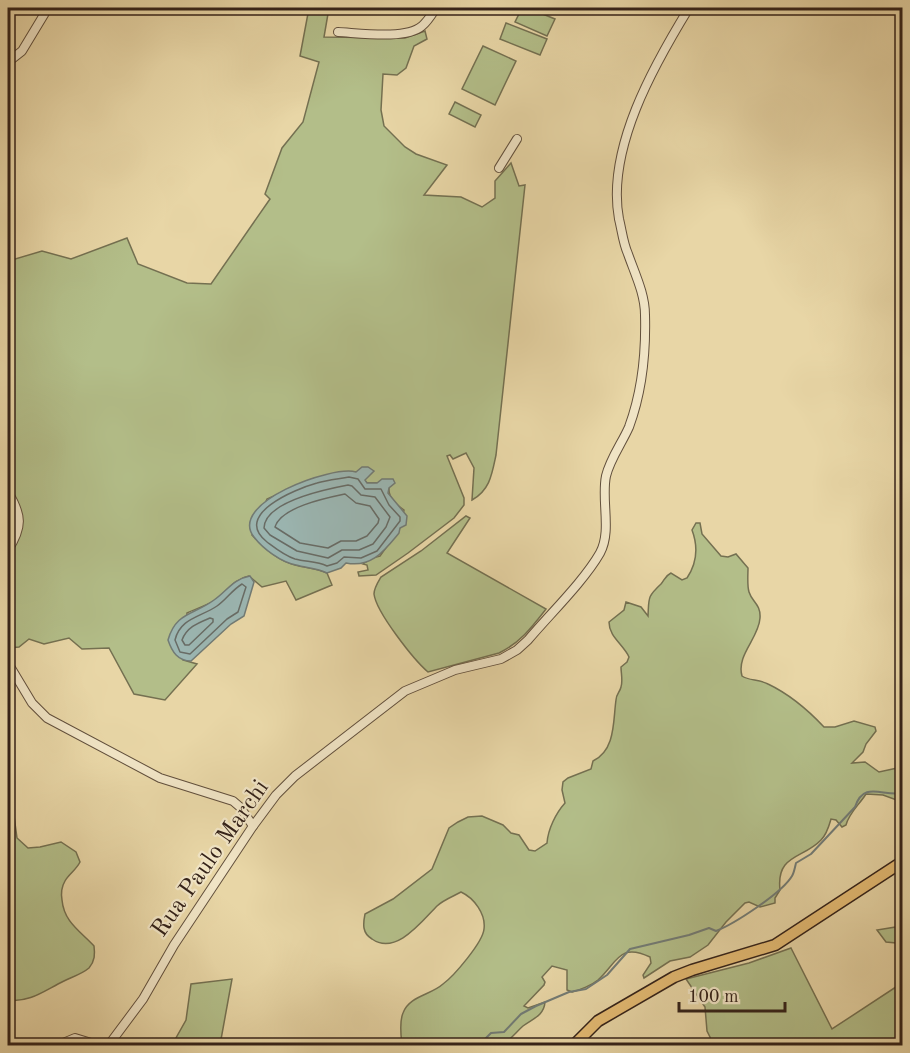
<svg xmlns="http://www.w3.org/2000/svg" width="910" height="1053" font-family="'Old Standard TT',serif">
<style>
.green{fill:#b3be89;stroke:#747051;stroke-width:1.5}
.water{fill:#9bb6b2;stroke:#727b75;stroke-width:1.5}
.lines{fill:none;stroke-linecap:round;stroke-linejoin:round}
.shore{stroke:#686c66;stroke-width:1.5}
.stream{stroke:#727b75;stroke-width:2}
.minor-casing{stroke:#614f3c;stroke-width:10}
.major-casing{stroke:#342219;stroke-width:13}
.minor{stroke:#f0e4c5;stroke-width:8}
.major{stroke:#e4bb73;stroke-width:10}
.labels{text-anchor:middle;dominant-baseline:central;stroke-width:4.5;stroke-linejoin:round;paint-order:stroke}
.street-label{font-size:24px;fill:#342219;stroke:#f0e4c5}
</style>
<rect width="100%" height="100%" fill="#e8d6a6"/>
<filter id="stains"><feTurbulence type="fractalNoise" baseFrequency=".00333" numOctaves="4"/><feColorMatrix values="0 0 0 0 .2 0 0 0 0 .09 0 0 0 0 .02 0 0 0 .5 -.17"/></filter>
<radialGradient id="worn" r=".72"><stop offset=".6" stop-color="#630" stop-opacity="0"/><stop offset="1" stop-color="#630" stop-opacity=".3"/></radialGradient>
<g class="green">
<path d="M309,8H329L324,37L405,38L425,31L427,39L414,46L406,68L397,75L383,74L381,110L384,126L405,147L416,154L447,165L424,195L461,197L482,207L495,198V181L511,163L519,186L525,185L496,455C492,474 490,490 472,500L474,468L466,453L453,459L450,455L447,456L464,498V505L454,518L408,553L376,575L359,576L358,572L368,570L367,565L363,564L372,558L380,556L400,528L404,510C397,505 388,498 389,488L377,483H367L356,472L312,479L267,499L252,535C263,547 278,561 295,565C306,568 316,568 327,573L332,585L296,600L286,581L262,587L249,576C233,579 227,592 214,601C206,606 195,609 187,613L183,660L197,664L165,700L134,694L109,648L82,649L69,638L44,644L29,639L19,647L8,648V550L19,521L8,492V257L12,260L42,251L71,259L127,238L138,264L187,283L211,284L270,199L265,194L282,148L303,122L319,62L300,56Z"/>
<polygon points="522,8 528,8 555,19 547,36 515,22"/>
<polygon points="506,23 547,39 540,55 500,39"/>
<polygon points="483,46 516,61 495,105 462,89"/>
<polygon points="455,102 481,115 475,127 449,114"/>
<path d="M466,516L470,518L447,553L546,609C532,627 520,643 499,653L428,672C414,660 376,612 374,594C374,588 378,582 381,577L421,551Z"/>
<path d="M696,523H700L702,534L721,556L728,557L736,554L748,568C748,575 747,585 749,592C752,602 761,604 760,618C759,638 736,655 742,676C749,681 759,679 768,684C789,694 808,710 824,727H835L854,721L875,727L876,731L866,744L863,752L852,763L865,762L879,772L902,767V802L883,795L866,794C859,805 849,813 846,825L842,827L836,820L831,819C829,826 827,834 821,840C803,859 776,854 780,890L775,898V903L760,907L749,902L745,903L726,922L708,945L690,957L670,961L644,978L643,975L651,963L650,957C619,942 617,963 598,980C592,985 580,990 572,992L567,990V970L552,966L542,977L545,982L544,985L524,1006L528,1008L545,1002C544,1016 532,1019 523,1026C515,1033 510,1041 500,1046L402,1045C401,1036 399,1022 403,1013C409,996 431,995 443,984C454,976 483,942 484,929C486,914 474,898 461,892C454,896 443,900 437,906C422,921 396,956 372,939C362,933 363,924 365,914L393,899L432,869L449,828L458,822L468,817L482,816L503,825L511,833L519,835L529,850L535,851L547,843C548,829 556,813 565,803L562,790L563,782L568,778L591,769L593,761C616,750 613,720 616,700C616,694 620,692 621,687C623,681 621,673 621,667L627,662L629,657C623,644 609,637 609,622L624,610L626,602L641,607L648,616C649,598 647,597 661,584C665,579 665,576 671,573L682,580L687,578C697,563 698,546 692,530Z"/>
<path d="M8,802L14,816L17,838L28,848L40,847L61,842L76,852L80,862C76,870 69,874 65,881C62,886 61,894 62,900C64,922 80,931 94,946C95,954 95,961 89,968C82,974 72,977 64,981C45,990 30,1003 8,1000Z"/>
<polygon points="902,926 902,954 896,943 886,942 877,930"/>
<polygon points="791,948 832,1029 902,983 902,1045 714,1045 707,1031 705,1007 686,979 749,963"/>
<polygon points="232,979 220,1045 172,1045 186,1020 191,984"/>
</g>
<g class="water">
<path d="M362,467H368L374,471L365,480L367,483H377L382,479H393L395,483L389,488L388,493L407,516L406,525L400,528L399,533C384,551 372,568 346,563L341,568L327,573C317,568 307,568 296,565C281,562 263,549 254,537C227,503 332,465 356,472Z"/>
<path d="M250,576L254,582L244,616L231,624L191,661C178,661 172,652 168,640C176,612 194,615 214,600C227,591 233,579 250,576Z"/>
</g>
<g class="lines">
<g class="shore">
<path d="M349,477L358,479L365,489H381L389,505L400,517V521L377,551L361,558L344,557L337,563L327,566C317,561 306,562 295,559C285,556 275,548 267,542C232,515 295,489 317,483C327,480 338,479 349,477Z"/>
<path d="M348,485L352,486L361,495L375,497L390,517L386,527L373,544L359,550H342L328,558L297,551L270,535L264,528C265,501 327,489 348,485Z"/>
<path d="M345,494L356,503L370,506L379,519L378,523L367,536L356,541H341L328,548L300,543L275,527C281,507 326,498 345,494Z"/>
<path d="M242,584L246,587L238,612L227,619L190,654L180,652L175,640C180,618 201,617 217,606C226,600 232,590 242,584Z"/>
<path d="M210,618L213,619V622L189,645H185L182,640C187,627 198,623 210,618Z"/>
</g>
<path class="stream" d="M482,1046V1042L491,1033L504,1032L521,1014L536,1006L569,992L586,989L607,975L630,949L689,935L709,928L716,931C734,924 782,893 792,876C794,873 795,867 796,863L811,854L855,807C864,780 883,797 902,793"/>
<defs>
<g id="minor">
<path d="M338,32C359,33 406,40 422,26C428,21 432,14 436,8"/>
<polyline points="8,62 22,51 48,8"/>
<polyline points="499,168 517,139"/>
<path d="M8,492C22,515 23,527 8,550"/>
<polyline points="8,663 32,703 47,718 160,778 233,801 240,807 253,826"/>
<polyline points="56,1046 75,1038 101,1046"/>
<path d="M108,1046L143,999L174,945L253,826L276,795L295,776L405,691L455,670L501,659L517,650L528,640C550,614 584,581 600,553C612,531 601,500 606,476C610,459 622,443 629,427C642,392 646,352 645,315C645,294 635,274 628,254C623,243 622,231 619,219C606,149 654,65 689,8"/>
</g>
<polyline id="major" points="573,1046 598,1021 674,977 692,970 775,945 902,862"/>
</defs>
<use href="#minor" class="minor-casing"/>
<use href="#major" class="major-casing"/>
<use href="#minor" class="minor"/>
<use href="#major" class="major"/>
</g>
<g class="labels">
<g class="street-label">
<text transform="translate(211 859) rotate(-55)">Rua Paulo Marchi</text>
</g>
</g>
<rect width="910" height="1053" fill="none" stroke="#e8d6a6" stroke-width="30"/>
<rect x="9" y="9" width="892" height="1035" fill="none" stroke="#342219" stroke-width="3"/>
<rect x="15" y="15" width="880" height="1023" fill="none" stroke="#342219" stroke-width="1.5"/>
<path d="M679 1002v9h106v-9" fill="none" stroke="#342219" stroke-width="3"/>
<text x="688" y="1002" font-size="18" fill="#342219" stroke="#f0e4c5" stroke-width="4.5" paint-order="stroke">100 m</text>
<rect width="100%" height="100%" filter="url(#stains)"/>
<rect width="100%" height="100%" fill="url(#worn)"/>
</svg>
